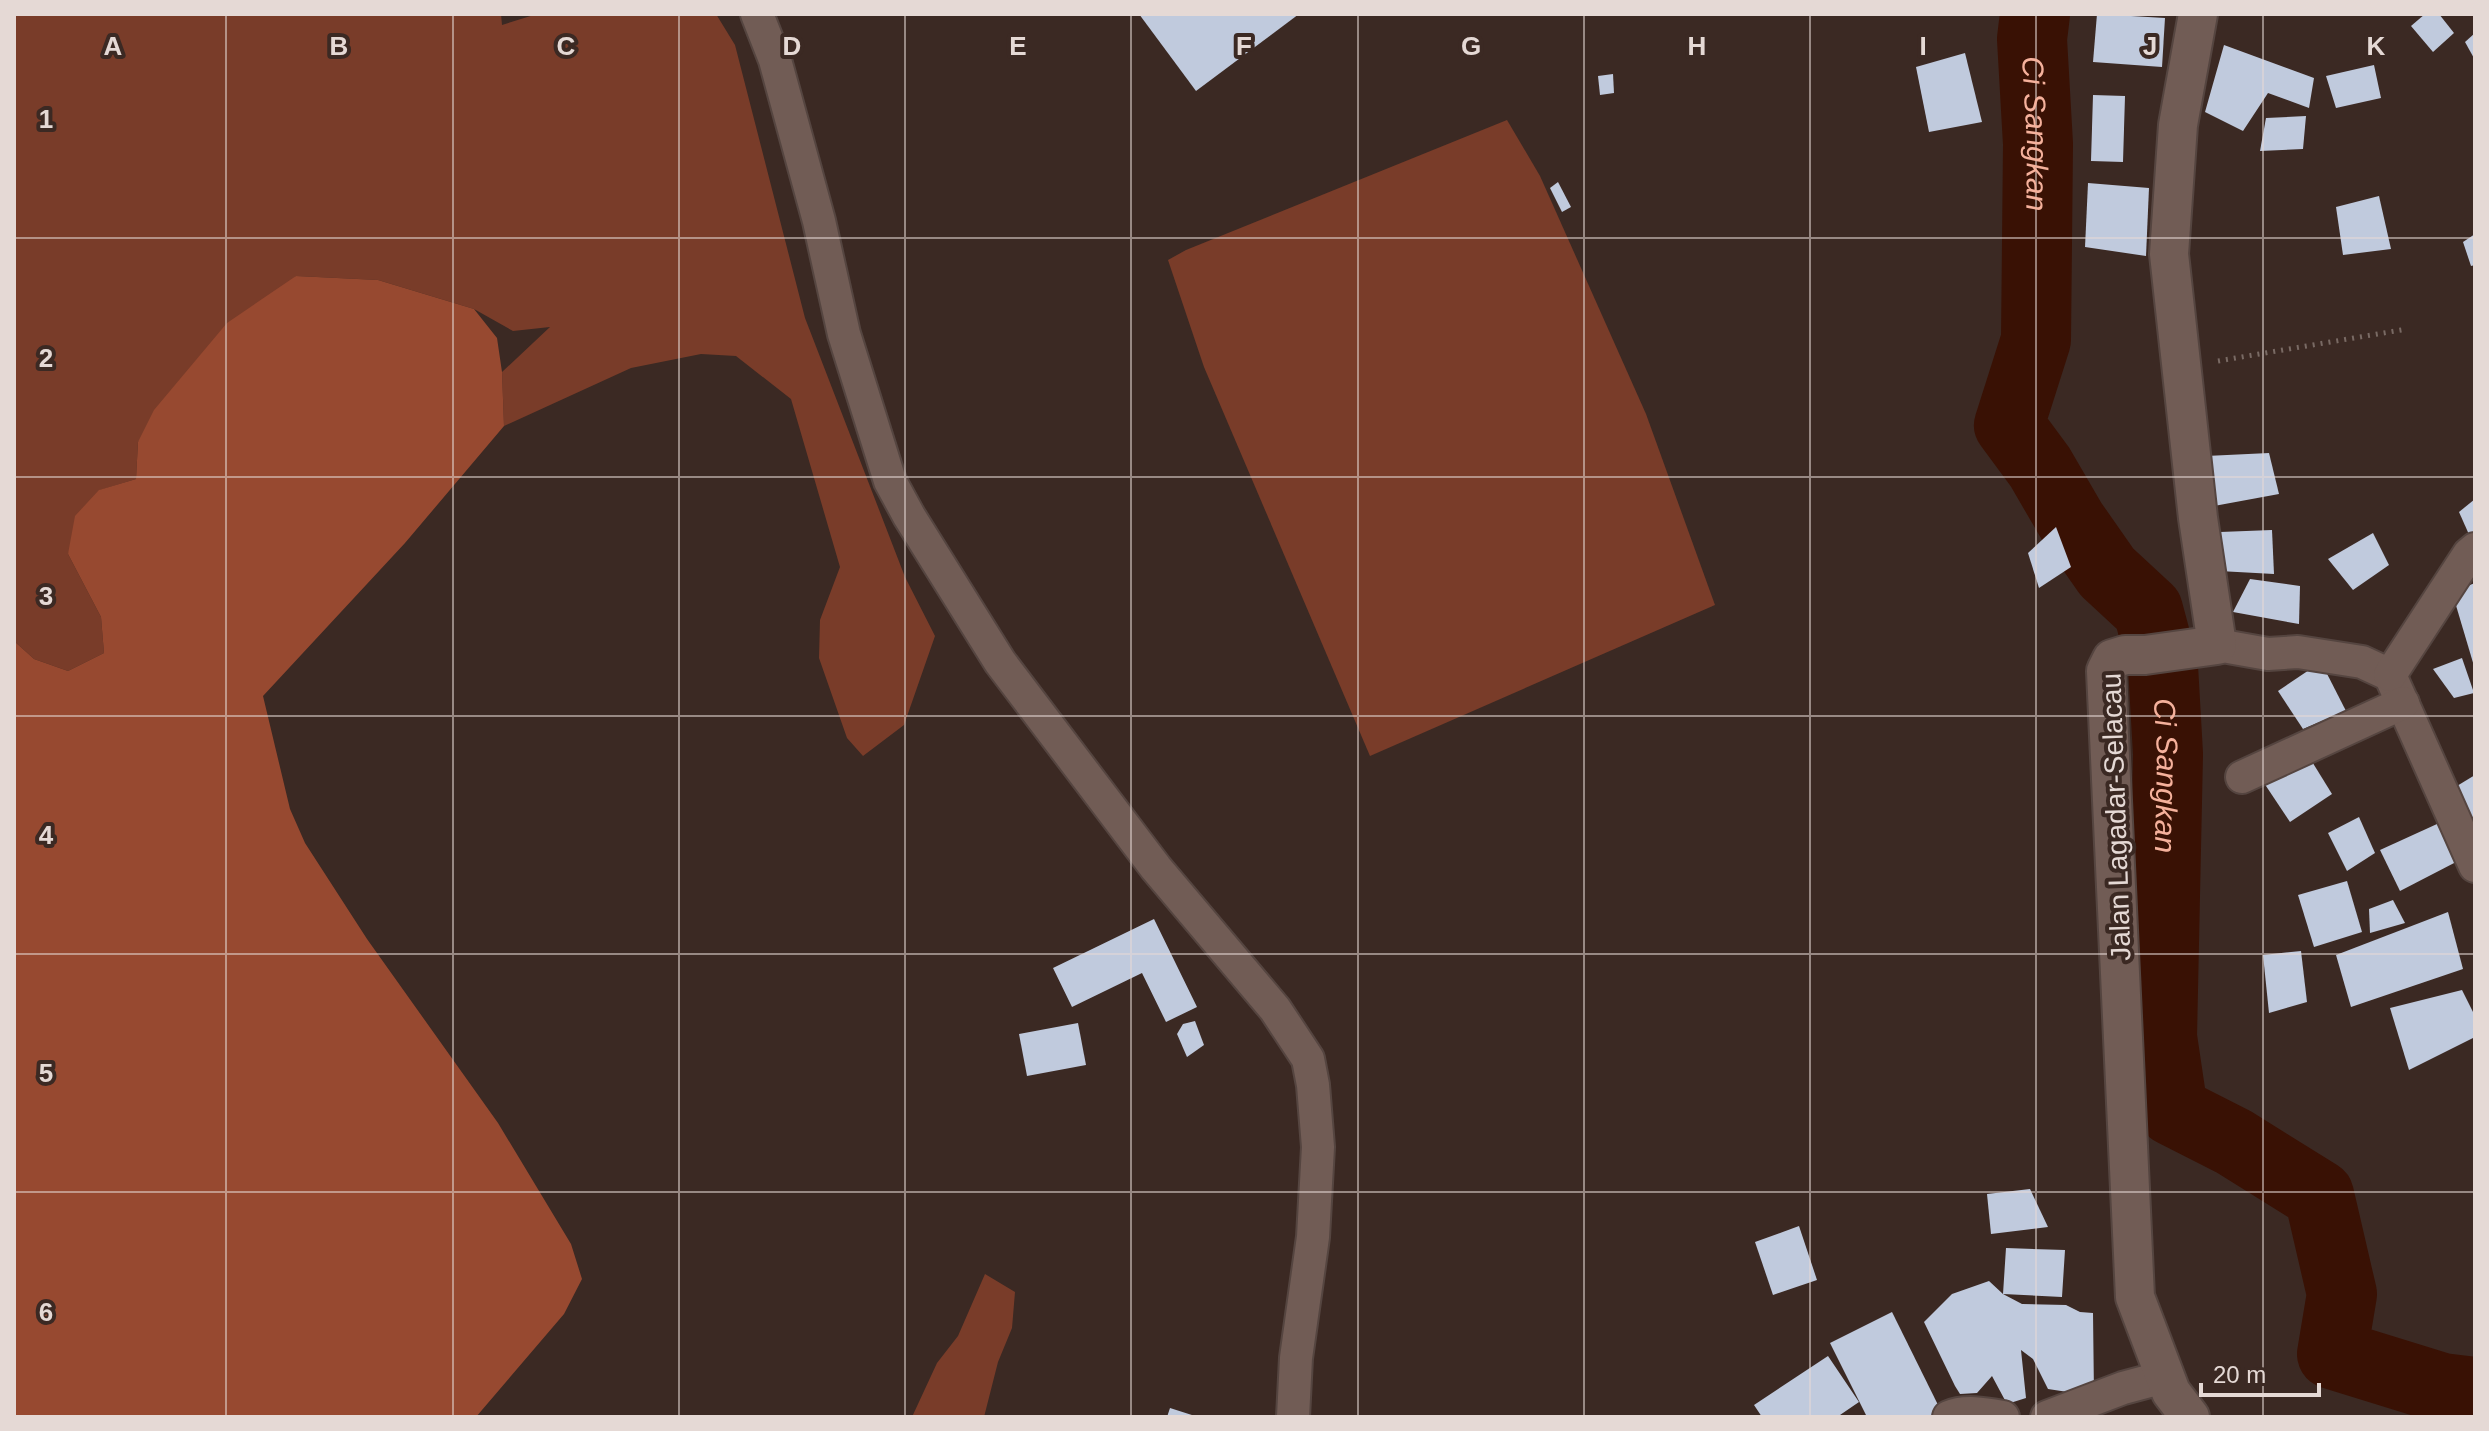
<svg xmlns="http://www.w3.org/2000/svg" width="2489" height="1431" font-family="Arial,sans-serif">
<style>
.green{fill:#793c29}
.forest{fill:#974930}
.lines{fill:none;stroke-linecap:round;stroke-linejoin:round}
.river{stroke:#391104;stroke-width:70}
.building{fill:#c0cadd}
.minor-casing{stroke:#554540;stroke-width:36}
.tertiary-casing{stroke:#554540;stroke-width:42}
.path{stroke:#796a64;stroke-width:5;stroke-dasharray:2 6;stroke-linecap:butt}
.minor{stroke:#715c55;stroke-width:32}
.tertiary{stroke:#715c55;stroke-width:38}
.grid{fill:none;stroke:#e5d9d5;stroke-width:2;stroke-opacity:0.55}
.labels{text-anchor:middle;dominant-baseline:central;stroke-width:8;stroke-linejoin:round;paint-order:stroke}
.street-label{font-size:28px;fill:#e5d9d5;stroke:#3b2923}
.water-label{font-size:30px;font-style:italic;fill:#f5b19c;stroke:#3b2923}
.grid-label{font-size:26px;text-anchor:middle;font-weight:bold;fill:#e5d9d5;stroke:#3b2923;stroke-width:8;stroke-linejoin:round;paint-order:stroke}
</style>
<rect width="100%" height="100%" fill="#3b2923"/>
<g class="green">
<polygon points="14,14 501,14 502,25 537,14 716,14 735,45 805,318 905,577 935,636 904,725 863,756 847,738 819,658 820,620 840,567 791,399 736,356 701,354 631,368 504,426 502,372 550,327 513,331 474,309 378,280 296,276 138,442 136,479 100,490 68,554 101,617 104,653 68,671 34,659 14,641"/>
<polygon points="1507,120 1540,176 1646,414 1715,605 1370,756 1204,367 1168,260 1186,250"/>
<polygon points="985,1274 1015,1292 1012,1328 998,1362 984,1417 912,1417 937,1363 958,1336"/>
</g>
<polygon class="forest" points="296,276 378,280 474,309 497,338 502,372 504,426 405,543 263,696 290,809 305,843 367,939 498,1123 571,1244 582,1279 564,1314 476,1417 14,1417 14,641 34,659 68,671 104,653 101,617 68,554 75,516 99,490 136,479 138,442 154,410 227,323"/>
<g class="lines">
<path class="river" id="s1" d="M2035,14L2032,39L2038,144L2036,340L2009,425L2040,467L2072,522L2107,572L2148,610L2163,666L2168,754L2162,1037L2173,1111L2234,1142L2319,1195L2342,1294L2332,1354L2442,1388L2475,1392"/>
</g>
<g class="building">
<polygon points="1139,14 1299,14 1196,91"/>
<polygon points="2097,14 2165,18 2162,67 2093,62"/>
<polygon points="2425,14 2439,14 2454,33 2433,52 2411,26"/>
<polygon points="2475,33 2475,60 2465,42"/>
<polygon points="2224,45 2314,78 2309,108 2268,93 2243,131 2205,112"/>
<polygon points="1965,53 1982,122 1929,132 1916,67"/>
<polygon points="2374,65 2381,98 2336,108 2326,76"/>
<polygon points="1613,74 1614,93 1600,95 1598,76"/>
<polygon points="2093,95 2125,96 2123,162 2091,161"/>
<polygon points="2306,116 2303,149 2260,151 2266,118"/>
<polygon points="1558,182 1571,207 1562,212 1550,188"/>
<polygon points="2088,183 2149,188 2146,256 2085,247"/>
<polygon points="2379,196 2391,249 2343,255 2336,207"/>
<polygon points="2475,234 2475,265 2471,266 2463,242"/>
<polygon points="2269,453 2279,494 2214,506 2206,456"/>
<polygon points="2475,499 2475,535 2471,539 2459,512"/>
<polygon points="2056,527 2071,567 2039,588 2028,553"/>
<polygon points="2272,530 2274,574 2219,571 2220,532"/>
<polygon points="2373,533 2389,565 2353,590 2328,559"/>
<polygon points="2250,579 2300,586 2299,624 2233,612"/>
<polygon points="2475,583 2475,666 2474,666 2452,592"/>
<polygon points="2462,658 2474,693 2454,698 2433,669"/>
<polygon points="2321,662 2346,711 2303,729 2278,691"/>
<polygon points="2311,760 2332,794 2290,822 2264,783"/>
<polygon points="2475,775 2475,841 2452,789"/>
<polygon points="2359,817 2375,853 2347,871 2328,833"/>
<polygon points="2437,824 2458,861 2400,891 2380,850"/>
<polygon points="2347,881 2362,932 2314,947 2298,895"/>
<polygon points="2393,900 2405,923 2370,933 2369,909"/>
<polygon points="2448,912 2463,969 2351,1007 2336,955"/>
<polygon points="1154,919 1197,1007 1166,1022 1142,973 1072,1007 1053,968"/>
<polygon points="2301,951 2307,1002 2269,1013 2263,955"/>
<polygon points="2462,990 2475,1016 2475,1037 2409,1070 2390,1008"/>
<polygon points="1195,1021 1204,1045 1187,1057 1177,1034 1183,1024"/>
<polygon points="1078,1023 1086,1065 1027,1076 1019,1034"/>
<polygon points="2030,1189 2048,1227 1991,1234 1987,1194"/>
<polygon points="1799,1226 1817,1280 1773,1295 1755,1242"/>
<polygon points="2006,1248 2065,1250 2062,1297 2003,1294 2022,1304 2066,1305 2080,1312 2093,1313 2094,1396 2048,1389 2033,1359 2021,1350 2026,1398 2007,1404 1992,1376 1977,1393 1960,1394 1955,1386 1924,1322 1952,1294 1989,1281 2003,1294"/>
<polygon points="1892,1312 1944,1417 1867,1417 1830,1343"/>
<polygon points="1828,1356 1859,1402 1840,1415 1841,1417 1762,1417 1754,1405"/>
<polygon points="1170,1408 1195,1416 1195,1417 1167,1417"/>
</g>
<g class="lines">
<defs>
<g id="minor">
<polyline points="757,14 775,60 819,221 844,334 890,481 909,516 1000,662 1156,868 1275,1009 1308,1059 1313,1085 1318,1147 1313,1237 1296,1358 1293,1417"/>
<polyline points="2217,645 2268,654 2298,652 2362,662 2390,675 2475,866"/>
<polyline points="2390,675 2469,554 2475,549"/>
<polyline points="2242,777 2403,703"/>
<path d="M1949,1417C1965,1410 1986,1414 2003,1417"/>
<polyline points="2047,1417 2123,1388 2164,1377"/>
</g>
<polyline id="tertiary" points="2190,1417 2171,1392 2135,1297 2106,671 2112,659 2125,655 2145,655 2217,645 2198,518 2169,254 2178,125 2198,14"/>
</defs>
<use href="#minor" class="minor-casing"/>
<use href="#tertiary" class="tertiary-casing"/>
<polyline class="path" points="2218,361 2407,329"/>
<use href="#minor" class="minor"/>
<use href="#tertiary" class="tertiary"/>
</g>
<path class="grid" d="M226,14V1417M453,14V1417M679,14V1417M905,14V1417M1131,14V1417M1358,14V1417M1584,14V1417M1810,14V1417M2036,14V1417M2263,14V1417M14,238H2475M14,477H2475M14,716H2475M14,954H2475M14,1192H2475"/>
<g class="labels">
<g class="street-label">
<text transform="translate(2116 817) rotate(-92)">Jalan Lagadar-Selacau</text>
</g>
<g class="water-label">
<text stroke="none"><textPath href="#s1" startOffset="120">Ci Sangkan</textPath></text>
<text stroke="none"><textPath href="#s1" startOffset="816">Ci Sangkan</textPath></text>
</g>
</g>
<g class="grid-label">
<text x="113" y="55">A</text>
<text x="339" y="55">B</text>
<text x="566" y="55">C</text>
<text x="792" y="55">D</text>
<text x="1018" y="55">E</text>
<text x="1244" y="55">F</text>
<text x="1471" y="55">G</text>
<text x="1697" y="55">H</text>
<text x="1923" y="55">I</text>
<text x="2150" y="55">J</text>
<text x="2376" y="55">K</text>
<text x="46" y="128">1</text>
<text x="46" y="367">2</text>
<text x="46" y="605">3</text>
<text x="46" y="844">4</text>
<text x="46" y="1082">5</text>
<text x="46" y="1321">6</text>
</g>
<rect width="2489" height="1431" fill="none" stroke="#e5d9d5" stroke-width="32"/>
<path d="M2201 1383v12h118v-12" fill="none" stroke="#e5d9d5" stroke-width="4"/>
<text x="2213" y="1383" font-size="24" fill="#e5d9d5" stroke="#3b2923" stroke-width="6" paint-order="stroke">20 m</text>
</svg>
